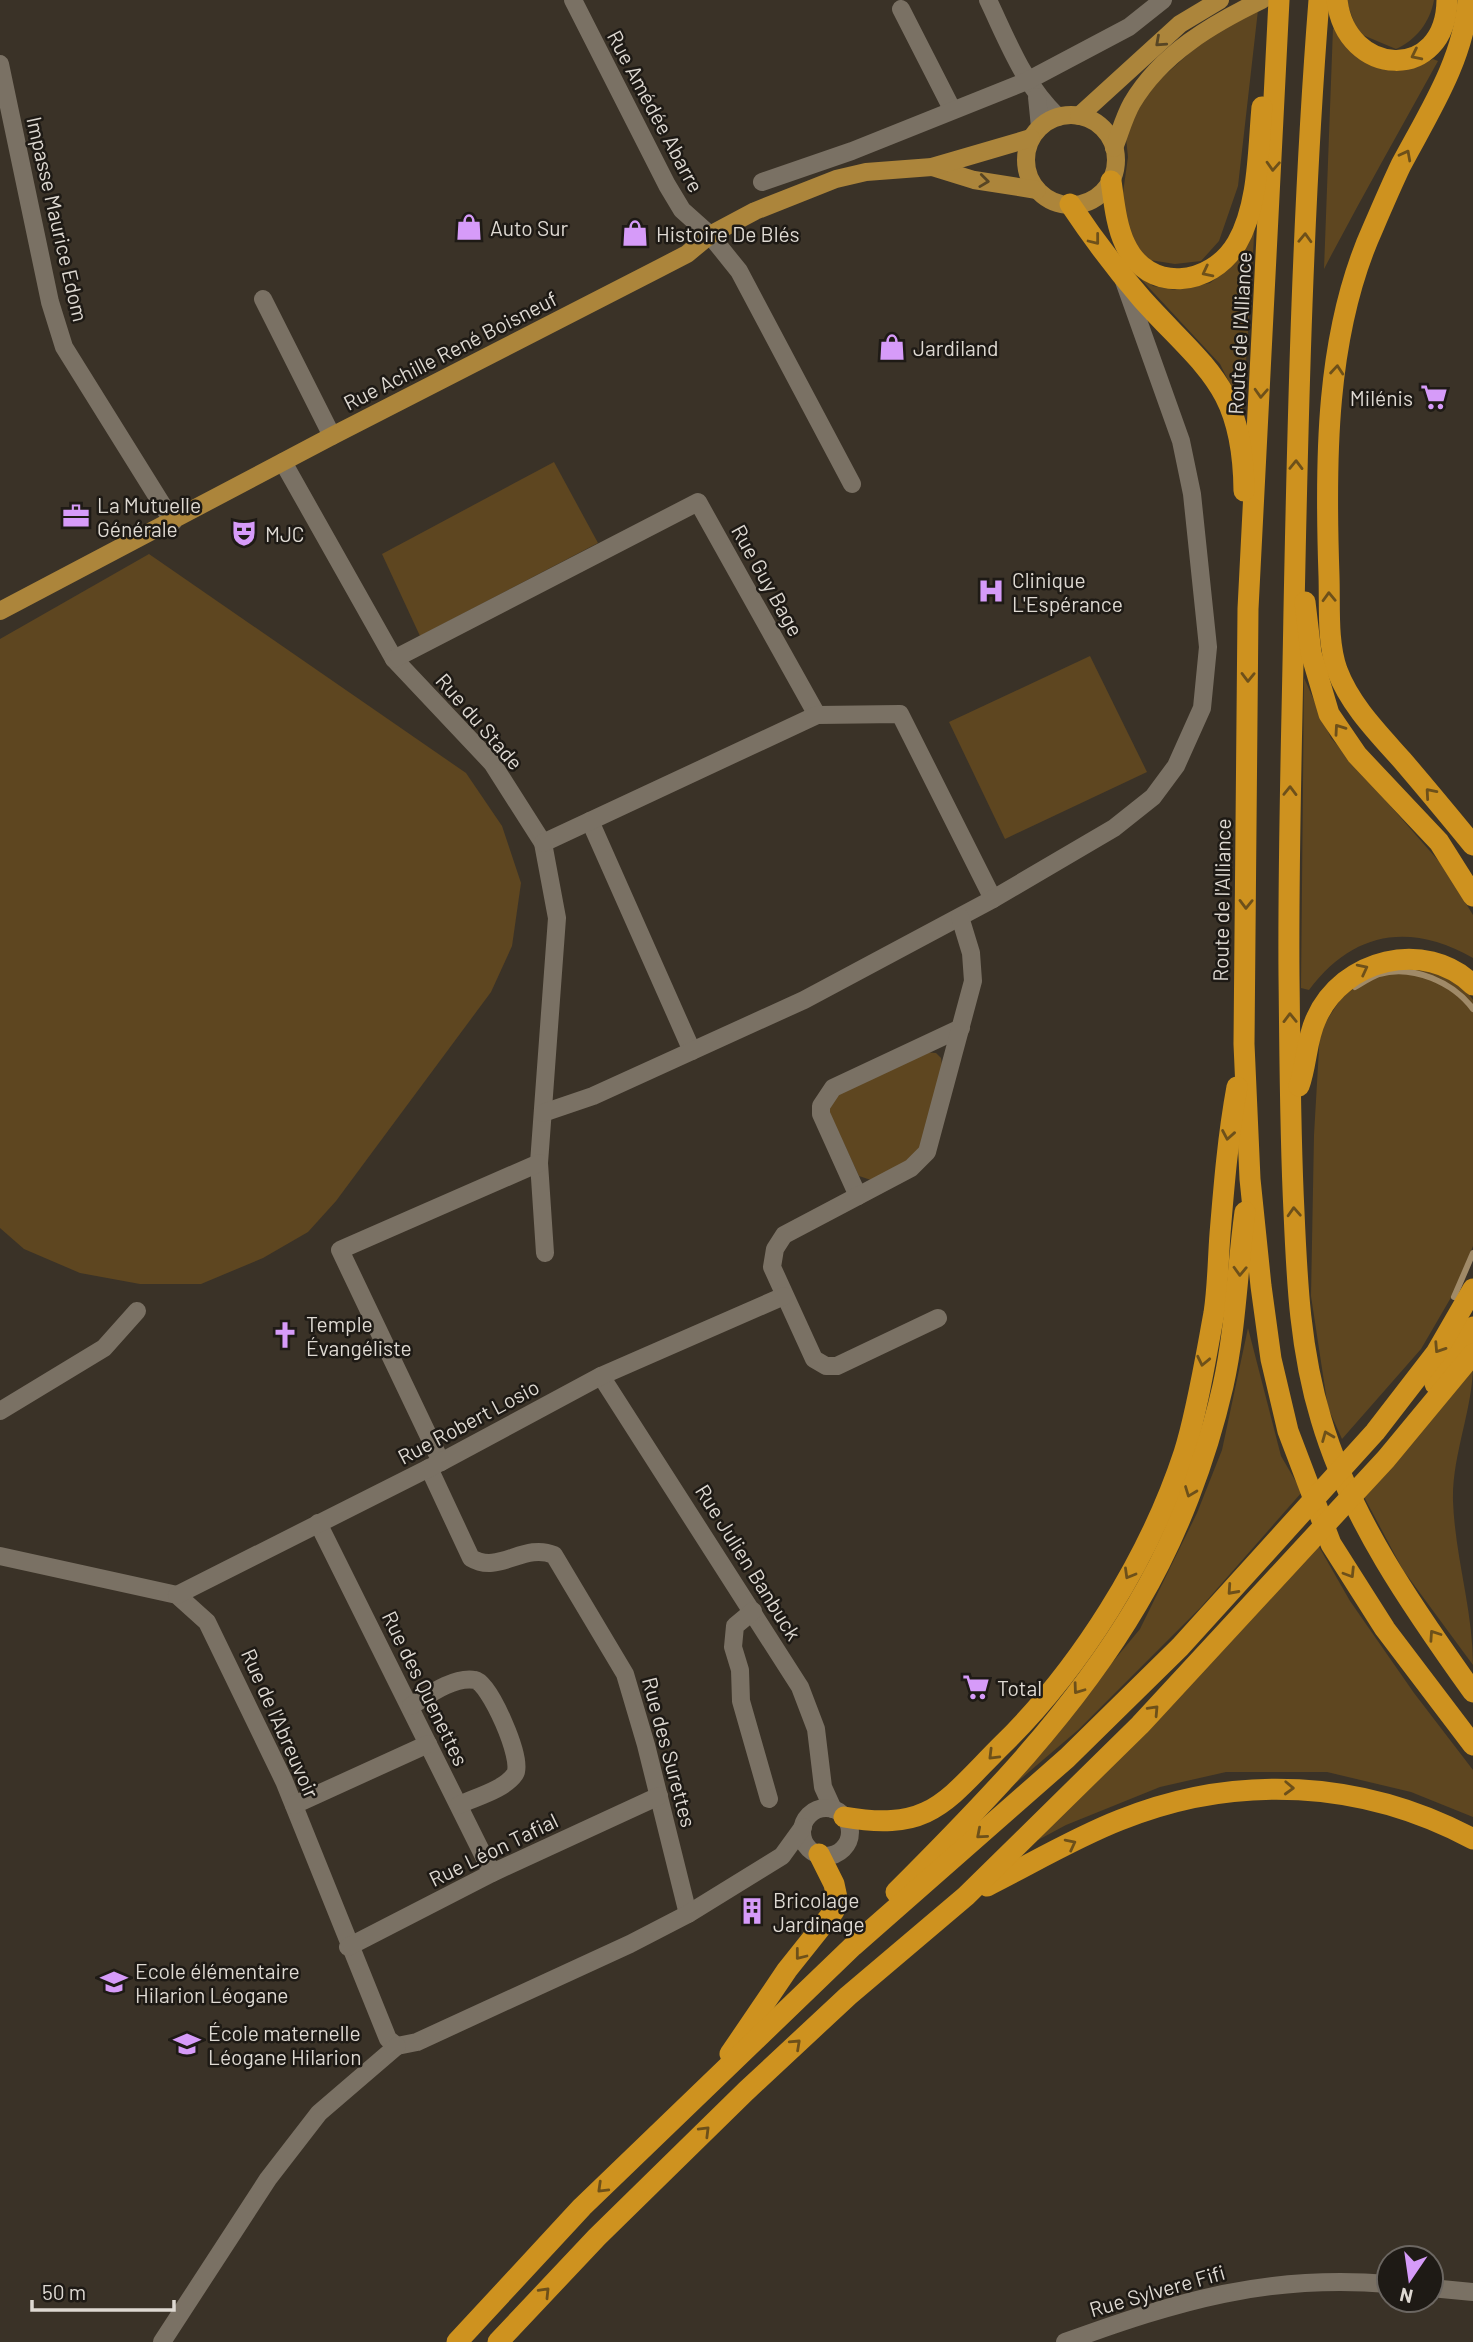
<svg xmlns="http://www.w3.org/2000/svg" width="1473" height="2342" font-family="Barlow,sans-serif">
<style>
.green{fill:#5e4620}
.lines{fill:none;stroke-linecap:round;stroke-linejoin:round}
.stream{stroke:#a08a68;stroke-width:6}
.street{stroke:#7a7164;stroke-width:18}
.secondary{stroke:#7a7164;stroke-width:18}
.primary{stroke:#ac853b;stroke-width:18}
.highway{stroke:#ce921f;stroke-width:21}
.oneway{stroke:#574524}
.oneway2{stroke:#6d501a}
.labels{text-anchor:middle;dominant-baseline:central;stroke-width:5;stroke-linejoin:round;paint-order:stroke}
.street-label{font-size:21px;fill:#ded9d2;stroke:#1e1a15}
.poi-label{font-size:21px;fill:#ded9d2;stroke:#1e1a15;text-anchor:start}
</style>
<rect width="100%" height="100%" fill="#3a3227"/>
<g class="green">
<path d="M1346,0H1434C1430,22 1416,40 1396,49L1358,33Z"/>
<polygon points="1258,10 1238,186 1219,241 1201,261 1175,264 1150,260 1134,246 1121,207 1128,157 1126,138 1136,104 1153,86 1206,38"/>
<path d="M1333,28C1359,66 1390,84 1433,59L1438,61C1400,130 1361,198 1324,269Z"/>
<polygon points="1255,221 1243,410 1220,364 1126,263 1153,286 1175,290 1210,283 1228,269"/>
<polygon points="554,462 598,543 420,636 382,554"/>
<polygon points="149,554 466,773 502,826 521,883 512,946 491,992 336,1201 308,1232 263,1258 201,1284 140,1284 80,1273 24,1249 0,1228 0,639"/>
<polygon points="1090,656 1147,772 1005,839 949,722"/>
<path d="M1304,678L1331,738L1443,866L1473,915V958C1410,922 1353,931 1309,990L1301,988Z"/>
<path d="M1404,965C1432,971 1458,974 1473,1000V1246L1453,1294L1421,1349L1342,1439L1328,1408L1311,1296L1314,1135L1320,1031L1351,983Z"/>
<polygon points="922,1052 936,1053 941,1058 942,1065 919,1154 871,1180 859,1176 829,1112 831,1098"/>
<polygon points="1248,1328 1281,1456 1302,1492 1201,1607 1078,1730 954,1836 1068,1716 1140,1629 1197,1513 1222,1450"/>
<path d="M1473,1364C1473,1410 1452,1454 1453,1501C1455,1557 1473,1610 1473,1665L1403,1570L1363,1495Z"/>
<polygon points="1318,1545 1350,1601 1414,1693 1473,1770 1473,1817 1411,1792 1327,1772 1226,1772 1160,1787 1066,1825 1038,1840 1038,1835"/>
</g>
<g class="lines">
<g class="stream">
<path d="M1355,987C1362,983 1371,977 1379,974C1413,964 1454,983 1473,1009"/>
<polyline points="1454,1297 1473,1253"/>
</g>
<g class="street">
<path d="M988,0C1008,42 1024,85 1058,117"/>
<polyline points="901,9 952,109"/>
<polyline points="0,64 50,302 64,347 173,522"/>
<polyline points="1037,97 1040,127"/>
<polyline points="762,182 852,151 1027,81 1129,27 1163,0"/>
<polyline points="710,235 739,271 852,484"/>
<polyline points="263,299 332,436"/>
<polyline points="283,462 394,659 492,763 543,843 557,918 539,1163 545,1253"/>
<polyline points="394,659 698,502 817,715"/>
<polyline points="590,821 692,1051"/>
<polyline points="543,843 817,715 900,714 993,899"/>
<polyline points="543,1113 593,1096 804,1000 993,899 1114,828 1153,797 1176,766 1202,708 1208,647 1192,494 1181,441 1124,281"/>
<polyline points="858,1196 821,1114 821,1106 833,1088 961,1028"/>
<polyline points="938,1318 837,1366 826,1366 814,1359 772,1267 775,1249 784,1235 911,1168 927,1152 973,981 971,953 960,917"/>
<polyline points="601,1376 800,1687 816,1729 823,1787 833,1809"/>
<polyline points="0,1411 104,1348 137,1311"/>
<polyline points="441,1462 340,1250 539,1163"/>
<path d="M429,1468L471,1558C499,1575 524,1542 554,1555L625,1674L646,1745L688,1914"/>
<polyline points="318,1523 492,1873"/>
<polyline points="0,1556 177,1595 207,1622 284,1781 388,2039 397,2046"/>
<polyline points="177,1595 441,1462 601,1376 784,1296"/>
<polyline points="753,1611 735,1626 733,1647 740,1670 741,1701 769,1799"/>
<path d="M411,1706C427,1696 454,1676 475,1680C489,1682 524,1760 515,1774C504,1790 476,1797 459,1805"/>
<polyline points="294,1805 428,1744"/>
<circle cx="826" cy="1832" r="24"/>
<polyline points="348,1947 492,1873 659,1796"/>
<polyline points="397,2046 417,2042 630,1944 688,1914 782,1856 803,1827"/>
<polyline points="1431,2288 1473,2292"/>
<polyline points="162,2342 268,2179 319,2113 397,2046"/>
<path d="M1065,2342C1178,2301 1267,2274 1389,2284"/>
</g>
<polyline class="secondary" points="573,0 667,185 682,210 710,235"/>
<g class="primary">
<circle cx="1071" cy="160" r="45"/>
<polyline points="1079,116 1180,24 1220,0"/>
<path d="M1114,148C1120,133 1124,117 1132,103C1161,54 1212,24 1262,0"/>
<polyline points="932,167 974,180 1037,190"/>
<polyline points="0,611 332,436 658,269 687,254 710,235 755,211 836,179 866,172 932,167 1031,138"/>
</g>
<g class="highway">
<polyline points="1279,0 1248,609 1244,1044 1250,1179 1261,1286 1271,1359 1288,1431 1331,1544 1385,1629 1473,1745"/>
<path d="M1319,0C1303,203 1298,406 1294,610C1292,732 1288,854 1289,976C1290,1055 1290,1133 1294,1212C1297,1282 1300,1350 1321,1419C1350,1518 1413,1608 1473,1692"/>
<path d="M1337,0C1346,78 1446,83 1447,0"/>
<path d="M1468,0C1464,59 1428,114 1401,165C1391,186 1382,207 1373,228C1325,334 1325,462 1329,576C1330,607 1327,641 1337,670C1350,705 1378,733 1402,760C1426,788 1450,817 1473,845"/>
<path d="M1111,181C1114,201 1116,225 1125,244C1148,294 1211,287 1237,243C1259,205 1258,150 1262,107"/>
<path d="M1070,204C1092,237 1116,269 1142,299C1205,369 1243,385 1244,491"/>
<polyline points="1305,602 1311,653 1329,714 1357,755 1439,842 1473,896"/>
<path d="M1299,1086C1307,1064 1306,1040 1316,1019C1342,959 1425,938 1473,985"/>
<polyline points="1435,1384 1473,1327"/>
<path d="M844,1817C930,1832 945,1802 1001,1746C1080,1669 1149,1559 1184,1453C1197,1412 1206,1356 1214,1313C1218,1287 1218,1260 1220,1234C1224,1185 1228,1136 1237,1087"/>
<path d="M987,1886C1031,1864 1074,1838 1120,1820C1236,1773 1363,1780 1473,1839"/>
<path d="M896,1892C984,1804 1075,1711 1138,1603C1177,1537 1206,1460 1223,1386C1236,1328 1237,1270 1245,1212"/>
<polyline points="730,2054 787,1970 834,1911 837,1898 834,1884 819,1854"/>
<polyline points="457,2342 582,2207 853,1946 1067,1758 1180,1647 1375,1432 1436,1353 1473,1289"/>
<polyline points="498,2342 597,2237 746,2091 848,1996 966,1896 1140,1725 1386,1459 1473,1354"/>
</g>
</g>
<defs><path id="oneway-chevron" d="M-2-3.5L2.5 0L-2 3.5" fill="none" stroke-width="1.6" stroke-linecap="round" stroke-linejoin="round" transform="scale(1.75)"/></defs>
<g class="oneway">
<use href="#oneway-chevron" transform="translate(1160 42) rotate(138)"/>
<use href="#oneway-chevron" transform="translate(984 181) rotate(7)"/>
</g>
<g class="oneway2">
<use href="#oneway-chevron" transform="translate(1416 55) rotate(154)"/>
<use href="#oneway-chevron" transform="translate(1406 155) rotate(-62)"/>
<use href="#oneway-chevron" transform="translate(1273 166) rotate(93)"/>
<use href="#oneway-chevron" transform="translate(1305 238) rotate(-88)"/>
<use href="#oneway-chevron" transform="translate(1095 240) rotate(52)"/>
<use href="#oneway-chevron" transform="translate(1207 272) rotate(153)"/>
<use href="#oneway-chevron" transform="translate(1337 370) rotate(-85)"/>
<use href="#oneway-chevron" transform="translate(1261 393) rotate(93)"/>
<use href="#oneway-chevron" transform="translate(1296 465) rotate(-89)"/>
<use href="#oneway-chevron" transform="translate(1329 597) rotate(-92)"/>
<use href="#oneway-chevron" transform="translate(1248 677) rotate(91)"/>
<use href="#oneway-chevron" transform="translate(1339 729) rotate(-125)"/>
<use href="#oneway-chevron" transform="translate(1290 791) rotate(-89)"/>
<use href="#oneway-chevron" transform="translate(1430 793) rotate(-131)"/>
<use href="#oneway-chevron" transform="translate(1246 904) rotate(91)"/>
<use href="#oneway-chevron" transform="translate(1363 969) rotate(-27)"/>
<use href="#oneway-chevron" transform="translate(1290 1018) rotate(-91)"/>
<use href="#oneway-chevron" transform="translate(1228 1135) rotate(100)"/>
<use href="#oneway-chevron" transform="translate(1294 1212) rotate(-93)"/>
<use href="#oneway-chevron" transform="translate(1240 1271) rotate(92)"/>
<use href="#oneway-chevron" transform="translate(1439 1348) rotate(123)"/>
<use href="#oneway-chevron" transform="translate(1203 1361) rotate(102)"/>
<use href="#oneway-chevron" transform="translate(1327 1436) rotate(-112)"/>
<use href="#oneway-chevron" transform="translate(1190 1492) rotate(111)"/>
<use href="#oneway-chevron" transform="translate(1350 1573) rotate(58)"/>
<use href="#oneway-chevron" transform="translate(1129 1574) rotate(120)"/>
<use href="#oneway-chevron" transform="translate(1232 1590) rotate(132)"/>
<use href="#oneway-chevron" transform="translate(1434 1635) rotate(-124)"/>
<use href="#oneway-chevron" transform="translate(1078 1689) rotate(126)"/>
<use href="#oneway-chevron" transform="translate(1154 1710) rotate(-47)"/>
<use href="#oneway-chevron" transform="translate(993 1755) rotate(135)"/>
<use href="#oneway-chevron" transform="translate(1289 1788) rotate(2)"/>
<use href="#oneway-chevron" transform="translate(981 1834) rotate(139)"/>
<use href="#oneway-chevron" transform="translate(1071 1844) rotate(-27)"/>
<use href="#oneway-chevron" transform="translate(800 1955) rotate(128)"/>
<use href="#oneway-chevron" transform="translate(796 2044) rotate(-43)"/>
<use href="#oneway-chevron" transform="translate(705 2131) rotate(-45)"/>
<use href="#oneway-chevron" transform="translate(602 2188) rotate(136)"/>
<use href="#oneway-chevron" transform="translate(545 2292) rotate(-46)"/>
</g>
<defs>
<symbol id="shop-bare" viewBox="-9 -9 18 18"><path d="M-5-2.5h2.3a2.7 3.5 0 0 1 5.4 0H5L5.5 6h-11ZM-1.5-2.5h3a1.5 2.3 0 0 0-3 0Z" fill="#d69bf9" stroke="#1e1a15" stroke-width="2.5" paint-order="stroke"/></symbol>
<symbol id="supermarket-bare" viewBox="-9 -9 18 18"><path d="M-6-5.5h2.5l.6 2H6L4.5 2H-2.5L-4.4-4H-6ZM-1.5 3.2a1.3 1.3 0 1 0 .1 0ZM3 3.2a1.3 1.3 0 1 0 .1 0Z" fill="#d69bf9" stroke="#1e1a15" stroke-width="2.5" paint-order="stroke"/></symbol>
<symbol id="office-bare" viewBox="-9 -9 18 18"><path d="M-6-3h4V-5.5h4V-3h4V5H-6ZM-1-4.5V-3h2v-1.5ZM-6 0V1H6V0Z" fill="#d69bf9" stroke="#1e1a15" stroke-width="2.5" paint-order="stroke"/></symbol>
<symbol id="theatre-bare" viewBox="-9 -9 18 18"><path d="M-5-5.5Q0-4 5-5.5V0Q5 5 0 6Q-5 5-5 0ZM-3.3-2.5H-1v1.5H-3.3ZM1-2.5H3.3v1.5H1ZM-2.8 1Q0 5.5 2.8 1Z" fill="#d69bf9" stroke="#1e1a15" stroke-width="2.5" paint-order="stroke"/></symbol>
<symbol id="hospital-bare" viewBox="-9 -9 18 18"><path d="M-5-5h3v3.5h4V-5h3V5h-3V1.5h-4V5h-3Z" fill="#d69bf9" stroke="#1e1a15" stroke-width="2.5" paint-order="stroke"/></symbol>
<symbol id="church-bare" viewBox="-9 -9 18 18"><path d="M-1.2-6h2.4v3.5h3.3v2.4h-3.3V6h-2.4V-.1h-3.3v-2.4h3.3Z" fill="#d69bf9" stroke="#1e1a15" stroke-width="2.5" paint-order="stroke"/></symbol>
<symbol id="building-bare" viewBox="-9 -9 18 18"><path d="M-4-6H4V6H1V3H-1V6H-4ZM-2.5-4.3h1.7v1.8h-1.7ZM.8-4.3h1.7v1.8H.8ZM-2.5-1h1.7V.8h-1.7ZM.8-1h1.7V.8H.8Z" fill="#d69bf9" stroke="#1e1a15" stroke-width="2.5" paint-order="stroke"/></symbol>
<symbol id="school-bare" viewBox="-9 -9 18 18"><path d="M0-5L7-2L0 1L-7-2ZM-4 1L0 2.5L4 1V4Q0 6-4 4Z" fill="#d69bf9" stroke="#1e1a15" stroke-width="2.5" paint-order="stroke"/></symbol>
</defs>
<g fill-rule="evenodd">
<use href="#shop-bare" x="450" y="208" width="38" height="38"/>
<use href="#shop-bare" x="616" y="214" width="38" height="38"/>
<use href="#shop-bare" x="873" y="328" width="38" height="38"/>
<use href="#supermarket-bare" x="1415" y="378" width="38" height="38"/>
<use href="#office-bare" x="57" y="497" width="38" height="38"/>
<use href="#theatre-bare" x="225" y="514" width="38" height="38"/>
<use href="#hospital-bare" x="972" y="572" width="38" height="38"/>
<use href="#church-bare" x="266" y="1316" width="38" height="38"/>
<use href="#supermarket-bare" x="957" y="1668" width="38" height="38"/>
<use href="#building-bare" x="733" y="1892" width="38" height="38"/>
<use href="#school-bare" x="95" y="1963" width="38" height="38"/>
<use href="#school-bare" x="168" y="2025" width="38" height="38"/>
</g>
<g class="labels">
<g class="street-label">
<text transform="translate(656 111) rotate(62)">Rue Amédée Abarre</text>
<text transform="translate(58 219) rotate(77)">Impasse Maurice Edom</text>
<text transform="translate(1239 333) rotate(-87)">Route de l'Alliance</text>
<text transform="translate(450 350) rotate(-27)">Rue Achille René Boisneuf</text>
<text transform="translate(768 580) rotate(61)">Rue Guy Bage</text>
<text transform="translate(480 721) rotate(49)">Rue du Stade</text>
<text transform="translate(1221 900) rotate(-89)">Route de l'Alliance</text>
<text transform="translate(468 1421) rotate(-28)">Rue Robert Losio</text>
<text transform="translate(749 1562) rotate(58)">Rue Julien Banbuck</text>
<text transform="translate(426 1688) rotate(64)">Rue des Quenettes</text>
<text transform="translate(281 1723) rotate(66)">Rue de l'Abreuvoir</text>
<text transform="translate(670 1752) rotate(75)">Rue des Surettes</text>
<text transform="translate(493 1849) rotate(-26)">Rue Léon Tafial</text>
<text transform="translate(1157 2290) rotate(-16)">Rue Sylvere Fifi</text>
</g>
<g class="poi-label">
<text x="490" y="227">Auto Sur</text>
<text x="656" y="233">Histoire De Blés</text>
<text x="913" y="347">Jardiland</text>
<text x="1413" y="397" text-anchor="end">Milénis</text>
<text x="97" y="504">La Mutuelle<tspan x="97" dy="24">Générale</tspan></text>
<text x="265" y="533">MJC</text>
<text x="1012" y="579">Clinique<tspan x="1012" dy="24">L'Espérance</tspan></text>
<text x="306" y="1323">Temple<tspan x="306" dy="24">Évangéliste</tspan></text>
<text x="997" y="1687">Total</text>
<text x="773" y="1899">Bricolage<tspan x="773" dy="24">Jardinage</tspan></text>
<text x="135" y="1970">Ecole élémentaire<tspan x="135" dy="24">Hilarion Léogane</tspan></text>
<text x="208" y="2032">École maternelle<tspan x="208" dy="24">Léogane Hilarion</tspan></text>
</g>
</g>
<g transform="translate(1410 2279) rotate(193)"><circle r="33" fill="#1e1a15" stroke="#6b6661" stroke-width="2"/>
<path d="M0-5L12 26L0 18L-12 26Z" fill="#d69bf9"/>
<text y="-10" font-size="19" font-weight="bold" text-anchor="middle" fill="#ded9d2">N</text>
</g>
<path d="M32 2300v10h142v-10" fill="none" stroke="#ded9d2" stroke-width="3.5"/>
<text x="42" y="2300" font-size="21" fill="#ded9d2" stroke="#1e1a15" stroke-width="5" paint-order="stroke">50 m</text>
</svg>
